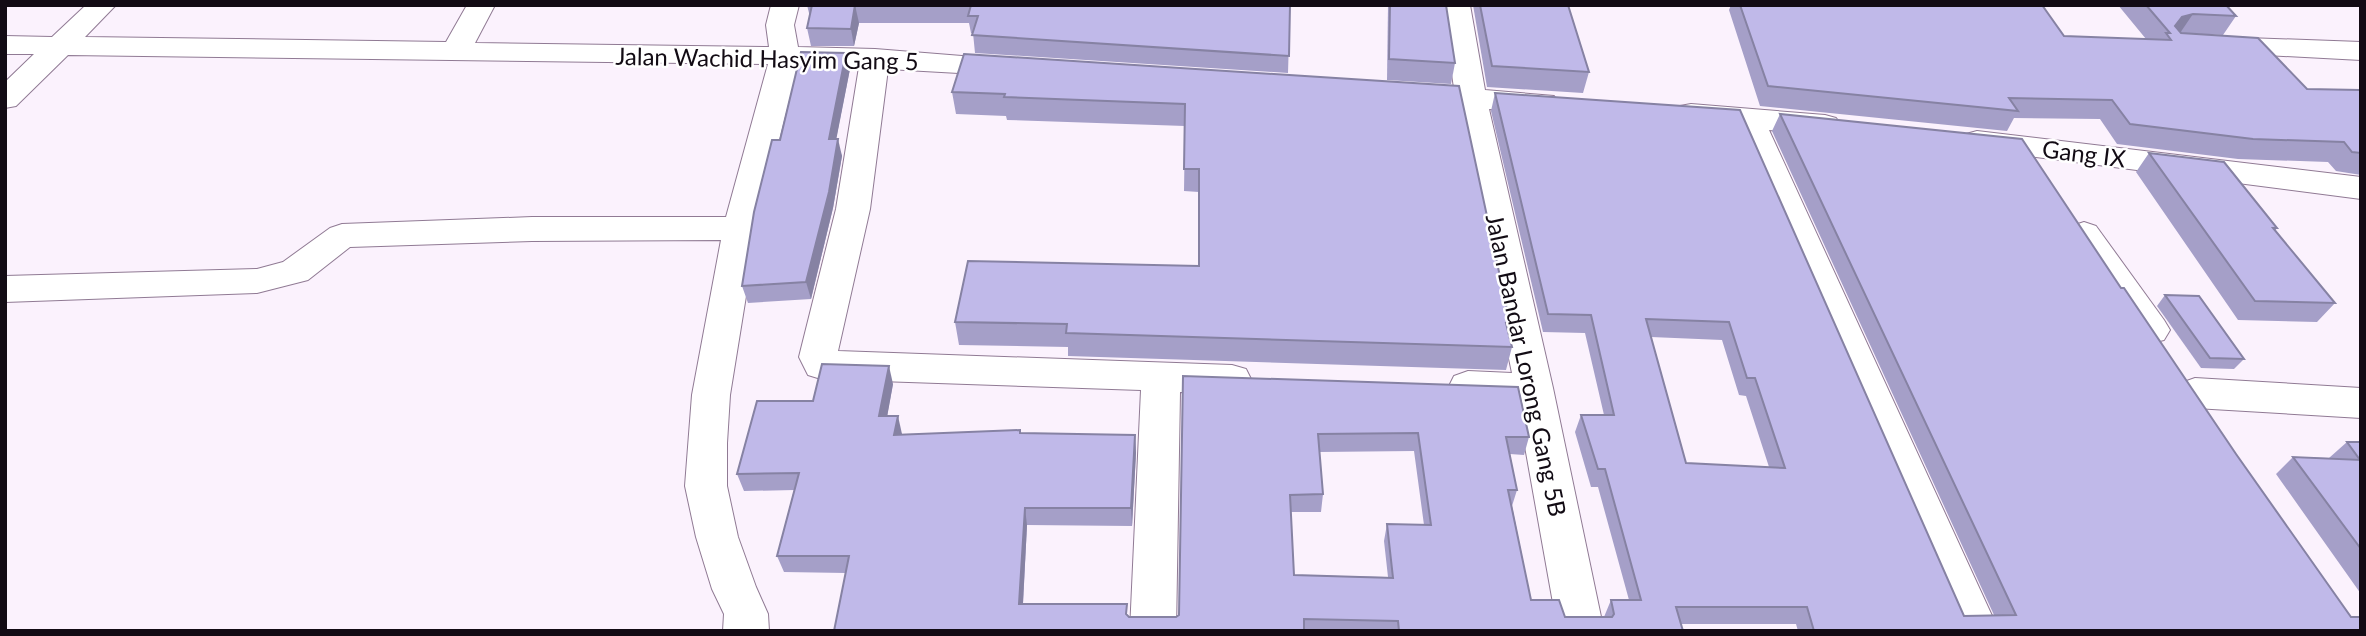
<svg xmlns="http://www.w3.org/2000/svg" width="2366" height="636" font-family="Lato,sans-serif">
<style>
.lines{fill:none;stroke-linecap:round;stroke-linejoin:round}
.street-casing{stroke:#907a94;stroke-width:2}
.street{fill:#fff;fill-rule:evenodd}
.wall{fill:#a59fc8;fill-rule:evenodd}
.shaded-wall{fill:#8682a3}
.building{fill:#c0b9e9;stroke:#8682a3;stroke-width:2;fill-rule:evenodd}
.labels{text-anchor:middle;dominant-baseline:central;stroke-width:5;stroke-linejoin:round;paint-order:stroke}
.street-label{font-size:24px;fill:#120b14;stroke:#fff}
</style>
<rect width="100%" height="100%" fill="#fbf2fd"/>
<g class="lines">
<defs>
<g id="street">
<polygon points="86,5 116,5 85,37 446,42 467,5 495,5 475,43 769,47 766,25 771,5 799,5 794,25 798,47 875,49 1023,61 1027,67 1023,73 1012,76 888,69 870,209 838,351 1232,365 1246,369 1251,379 1246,389 1232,393 1180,392 1176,631 1130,631 1141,390 821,379 808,375 799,357 836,209 859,67 798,65 757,228 730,395 727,443 727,486 738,537 756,587 768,614 769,631 723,631 724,614 712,589 696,537 685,486 692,395 721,240 532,241 350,247 308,280 257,293 5,302 5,276 257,269 283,262 330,228 342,224 532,217 726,217 768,64 68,55 16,106 5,108 5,82 34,54 5,54 5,36 52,37"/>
<polygon points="1442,5 1470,5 1485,90 1554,96 1558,103 1554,110 1543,112 1489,109 1553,388 1604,631 1558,631 1517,402 1468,401 1454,396 1449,386 1454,376 1468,371 1512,373 1457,107 1401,101 1397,95 1401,89 1412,86 1454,88"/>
<polygon points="2219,37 2361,42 2361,60 2209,52 2204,46 2209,40"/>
<polygon points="1691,104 1825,115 1836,118 1841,125 1836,132 1825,135 1769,130 1999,631 1953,631 1736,127 1680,120 1675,113 1680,106"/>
<polygon points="1977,131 2361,177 2361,199 1966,148 1961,141 1966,134"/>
<polygon points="2084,222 2096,226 2164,320 2170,330 2164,340 2151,343 2138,340 2067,234 2072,226"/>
<polygon points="2195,378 2361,388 2361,418 2195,408 2181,403 2176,393 2181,383"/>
</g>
</defs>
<use href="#street" class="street-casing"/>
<use href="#street" class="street"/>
</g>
<g class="wall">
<polygon points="807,5 1290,5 1288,73 975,53 973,33 971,33 969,23 859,23 854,46 811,46 807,28 810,17"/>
<polygon points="1388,5 1446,5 1455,63 1451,84 1387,80"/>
<polygon points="1473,5 1568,5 1589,72 1583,93 1487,87"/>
<polygon points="1731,5 2042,5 2064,36 2146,39 2118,5 2226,5 2236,16 2223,35 2181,33 2307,89 2361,91 2361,175 2336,171 2328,162 2238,159 2117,144 2100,119 2014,118 2007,131 1760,106 1729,10"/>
<polygon points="846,53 850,69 836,139 842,156 833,208 811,299 748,303 742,286 780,140"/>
<polygon points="1459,86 1510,323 1508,330 1512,347 1506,370 1068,356 1068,347 959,345 955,322 1199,266 1199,192 1184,191 1185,126 1007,120 1006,116 956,114 952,92"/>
<path d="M1495,93L1740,110L1964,616L1994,615L1772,131L1780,114L2121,288L2236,454L2361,631H1798L1796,624H1680L1683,631H834L846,573L784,572L777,556L794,490L744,491L737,474L813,401L893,384L887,416L902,434L1020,433L1135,435L1136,453L1132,526L1027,525L1023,604L1128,616L1129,617H1176L1179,615L1183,376L1529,437L1524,455L1510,454L1517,490L1512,506L1531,600L1565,617H1604L1611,600H1629L1598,487H1591L1575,432L1581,415H1604L1585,333L1543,332L1491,111ZM1651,337L1722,340L1739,395L1746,396L1769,467L1686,463ZM1414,451L1424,525L1387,524L1384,541L1388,577L1294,575L1291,512H1321L1323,494L1319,452Z"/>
<polygon points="2149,153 2277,228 2275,231 2335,303 2317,322 2238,320 2136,172"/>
<polygon points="2165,295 2244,359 2234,369 2201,368 2157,306"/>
<polygon points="2347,442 2361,442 2361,594 2276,474 2293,457 2329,458"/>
</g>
<g class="shaded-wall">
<polygon points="855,5 859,23 854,46 851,29"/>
<polygon points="2193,14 2180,33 2175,26 2182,17"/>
<polygon points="846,53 850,69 833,156 829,139"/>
<polygon points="838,139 842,156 833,208 811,299 806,282"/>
<polygon points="889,366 893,384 884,434 879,416"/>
<polygon points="898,416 902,434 899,452 894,435"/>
<polygon points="1135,435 1136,453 1132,526 1131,508"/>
<polygon points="1025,508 1027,525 1022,621 1019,604"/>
</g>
<g class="building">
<polygon points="807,5 1290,5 1289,56 972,35 978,16 968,16 971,5 855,5 851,29 807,28 812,5"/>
<polygon points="1390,5 1446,5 1455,63 1389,59"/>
<polygon points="1480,5 1568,5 1589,72 1492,66"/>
<polygon points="1740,5 2042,5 2064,36 2171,40 2166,33 2170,33 2146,5 2226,5 2236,16 2193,14 2182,17 2175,26 2181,33 2258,38 2307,89 2360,90 2361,91 2361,153 2352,152 2344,142 2253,139 2130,124 2112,100 2009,98 2018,111 1768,86"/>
<polygon points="801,52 846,53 829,139 838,139 829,192 806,282 742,286 754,212 772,140 780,140"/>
<polygon points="964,54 1459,86 1510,323 1506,323 1512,347 1066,333 1067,324 955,322 968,261 1199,266 1199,169 1184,169 1185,104 1004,97 1005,94 952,92"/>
<path d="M1495,93L1740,110L1964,616L2016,615L1780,114L2022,139L2121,288H2124L2236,454L2351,617H2361V631H1814L1807,607H1676L1683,631H1399L1398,621L1304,619V631H834L849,556H777L799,473L737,474L757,401H813L822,364L889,366L879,416H898L894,435L1020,430V433L1135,435L1131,508H1025L1019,604H1127L1126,614L1129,617H1176L1179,615L1183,376L1518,387L1529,437H1506L1517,490H1508L1531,600H1559L1565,617H1612L1614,614L1611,600H1641L1605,469H1598L1581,415H1614L1591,315L1548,314ZM1646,319L1729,322L1747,378H1755L1785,468L1686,463ZM1418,433L1431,525L1387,524L1393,578L1294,575L1290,495L1323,494L1318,434Z"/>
<polygon points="2149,153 2224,162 2277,228 2273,228 2335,303 2255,301"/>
<polygon points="2165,295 2199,296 2244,359 2210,358"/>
<polygon points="2347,442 2361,442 2361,549 2293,457 2360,460"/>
</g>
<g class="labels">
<g class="street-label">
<text transform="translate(767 58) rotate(1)">Jalan Wachid Hasyim Gang 5</text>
<text transform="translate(2084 153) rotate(7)">Gang IX</text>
<text transform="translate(1527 365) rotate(78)">Jalan Bandar Lorong Gang 5B</text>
</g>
</g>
<rect width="2366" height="636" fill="none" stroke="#120b14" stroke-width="14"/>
</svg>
